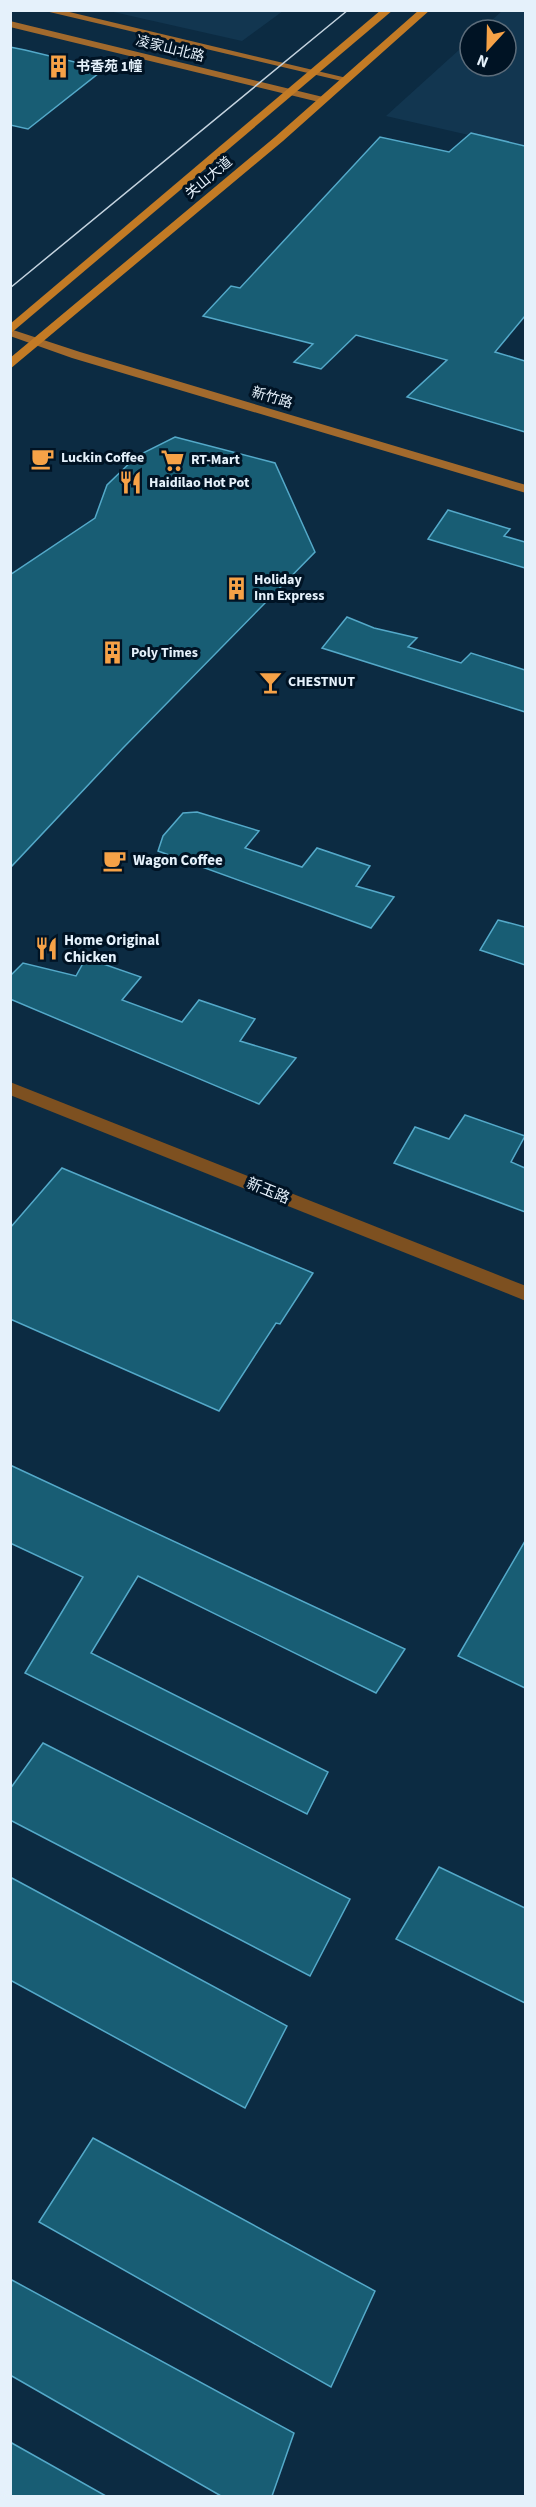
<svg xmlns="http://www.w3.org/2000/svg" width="536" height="2507" font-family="'Source Sans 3','Noto Sans SC',sans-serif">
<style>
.built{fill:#123650}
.building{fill:#185d74;stroke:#54a9c9;stroke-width:1.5}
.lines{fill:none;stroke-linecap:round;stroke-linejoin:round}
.tertiary{fill:#7d5020;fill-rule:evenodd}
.secondary{fill:#a26a2d;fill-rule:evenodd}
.primary{fill:#c37b25;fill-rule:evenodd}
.tram{stroke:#c4d3df;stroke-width:1.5}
.labels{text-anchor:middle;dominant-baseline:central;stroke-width:6;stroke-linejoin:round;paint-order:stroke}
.far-street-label{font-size:14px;fill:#e5f1fb;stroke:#001324}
.far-poi-label{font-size:14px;font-weight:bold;fill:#e5f1fb;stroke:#001324;text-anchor:start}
.poi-label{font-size:15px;font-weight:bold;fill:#e5f1fb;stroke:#001324;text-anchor:start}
.street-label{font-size:15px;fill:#e5f1fb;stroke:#001324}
</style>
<rect width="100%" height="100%" fill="#0c2b42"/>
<g class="built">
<polygon points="109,11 283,10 283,11 242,41"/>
<polygon points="502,11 525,11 525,148 386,116 470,40 470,66 506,66 506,30 481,30"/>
</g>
<g class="building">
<polygon points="10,47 25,50 104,69 28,129 10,125"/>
<polygon points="471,133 525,146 525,316 495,352 525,361 525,432 407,397 447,360 356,335 321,369 294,362 313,344 203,316 231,286 240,288 380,137 449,152"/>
<polygon points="175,437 275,463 315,552 123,748 10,868 10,575 95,518 107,485 137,456"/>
<polygon points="448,510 510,529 504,536 525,542 525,568 428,539"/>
<polygon points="347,617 374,628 417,638 408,647 461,663 471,653 525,670 525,712 322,648"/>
<polygon points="197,812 259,831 245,848 302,867 317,848 370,866 356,886 394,897 371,928 158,851 163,836 183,813"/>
<polygon points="498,920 525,927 525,965 480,950"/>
<polygon points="86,958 141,977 122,1000 182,1022 199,1000 255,1019 240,1041 296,1058 259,1104 10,999 10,976 23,963 76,976"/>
<polygon points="465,1115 525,1136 511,1162 525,1168 525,1212 394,1163 415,1127 449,1139"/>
<polygon points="62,1168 313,1273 280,1324 276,1323 219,1411 10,1319 10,1228"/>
<polygon points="10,1465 405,1649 376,1693 138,1576 91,1653 328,1772 307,1814 25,1673 83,1577 10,1543"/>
<polygon points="525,1541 525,1688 458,1656"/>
<polygon points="43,1743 350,1899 310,1976 10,1820 10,1789"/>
<polygon points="439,1867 525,1908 525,2003 396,1939"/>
<polygon points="10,1877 287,2026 245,2108 10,1980"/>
<polygon points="93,2138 375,2291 331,2387 39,2222"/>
<polygon points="10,2279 294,2433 272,2496 221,2496 10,2375"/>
<polygon points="10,2442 106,2496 10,2496"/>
</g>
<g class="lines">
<polygon class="tertiary" points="10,1082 526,1286 526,1301 10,1095"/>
<g class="secondary">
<polygon points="41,10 61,10 351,79 346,82"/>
<polygon points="10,21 323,97 328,100 323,103 10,27"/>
<polygon points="10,329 80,352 526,485 526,493 72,358 10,336"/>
</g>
<g class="primary">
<polygon points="381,10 393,10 10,334 10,324"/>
<polygon points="419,10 430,10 283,141 10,369 10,358 275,137"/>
</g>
<polyline class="tram" points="10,288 348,10"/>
</g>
<defs>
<symbol id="building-bare" viewBox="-9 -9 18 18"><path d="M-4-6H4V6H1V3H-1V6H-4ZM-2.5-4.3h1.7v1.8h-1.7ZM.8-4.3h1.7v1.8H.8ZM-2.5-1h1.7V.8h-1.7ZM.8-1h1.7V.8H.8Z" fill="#f6a247" stroke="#001324" stroke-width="2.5" paint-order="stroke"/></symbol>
<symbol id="cafe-bare" viewBox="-9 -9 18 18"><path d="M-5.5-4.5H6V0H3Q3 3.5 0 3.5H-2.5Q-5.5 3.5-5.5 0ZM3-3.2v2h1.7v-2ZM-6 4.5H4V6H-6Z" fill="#f6a247" stroke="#001324" stroke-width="2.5" paint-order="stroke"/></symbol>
<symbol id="supermarket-bare" viewBox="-9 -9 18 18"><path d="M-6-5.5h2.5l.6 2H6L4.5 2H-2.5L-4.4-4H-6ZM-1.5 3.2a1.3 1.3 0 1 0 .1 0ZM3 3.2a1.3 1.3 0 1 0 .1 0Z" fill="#f6a247" stroke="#001324" stroke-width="2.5" paint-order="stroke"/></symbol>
<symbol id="restaurant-bare" viewBox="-9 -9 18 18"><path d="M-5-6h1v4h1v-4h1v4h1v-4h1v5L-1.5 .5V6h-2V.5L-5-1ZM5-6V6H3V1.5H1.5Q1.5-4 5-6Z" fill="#f6a247" stroke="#001324" stroke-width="2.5" paint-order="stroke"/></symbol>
<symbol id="bar-bare" viewBox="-9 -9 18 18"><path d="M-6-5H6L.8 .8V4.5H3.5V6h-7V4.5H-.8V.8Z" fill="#f6a247" stroke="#001324" stroke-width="2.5" paint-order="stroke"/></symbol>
</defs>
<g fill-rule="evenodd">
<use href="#building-bare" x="42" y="50" width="33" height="33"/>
<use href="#cafe-bare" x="26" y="442" width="33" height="33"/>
<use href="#supermarket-bare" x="156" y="444" width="33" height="33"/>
<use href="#restaurant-bare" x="114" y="466" width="33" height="33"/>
<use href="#building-bare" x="220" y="572" width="33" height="33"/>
<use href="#building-bare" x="96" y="636" width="33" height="33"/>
<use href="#bar-bare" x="254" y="666" width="33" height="33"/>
<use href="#cafe-bare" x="98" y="844" width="33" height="33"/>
<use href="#restaurant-bare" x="30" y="932" width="33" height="33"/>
</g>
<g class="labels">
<g class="far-street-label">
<text transform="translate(170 49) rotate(14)">凌家山北路</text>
<text transform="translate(209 178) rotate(-40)">关山大道</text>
<text transform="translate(272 398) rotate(17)">新竹路</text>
</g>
<g class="far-poi-label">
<text x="76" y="67">书香苑 1幢</text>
<text x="61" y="458">Luckin Coffee</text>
<text x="191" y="460">RT-Mart</text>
<text x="149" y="483">Haidilao Hot Pot</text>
<text x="254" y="580">Holiday<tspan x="254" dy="16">Inn Express</tspan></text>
<text x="131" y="653">Poly Times</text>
<text x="288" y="682">CHESTNUT</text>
</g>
<g class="poi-label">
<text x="133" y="860">Wagon Coffee</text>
<text x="64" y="940">Home Original<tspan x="64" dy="17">Chicken</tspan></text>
</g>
<g class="street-label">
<text transform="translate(268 1191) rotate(22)">新玉路</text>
</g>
</g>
<rect width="536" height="2507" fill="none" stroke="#e5f1fb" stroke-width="24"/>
<g transform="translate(488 48) rotate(202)"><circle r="28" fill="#001324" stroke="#5c6c7a" stroke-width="1.5"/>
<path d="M0-4.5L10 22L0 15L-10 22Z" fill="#f6a247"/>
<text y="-9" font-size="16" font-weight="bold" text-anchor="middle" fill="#e5f1fb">N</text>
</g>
</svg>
